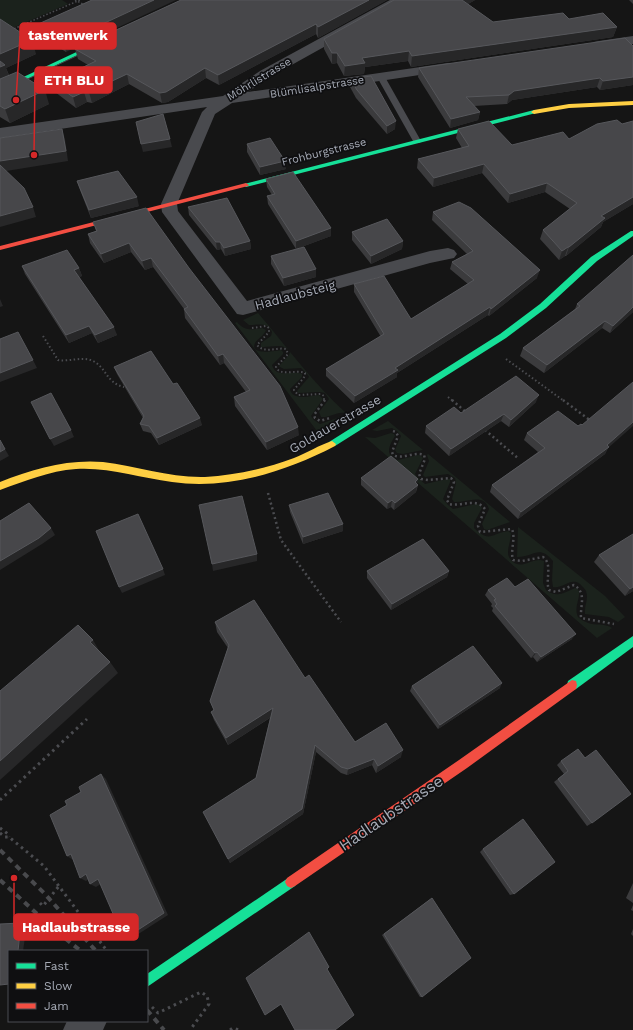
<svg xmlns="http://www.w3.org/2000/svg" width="633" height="1030" font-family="'Work Sans',sans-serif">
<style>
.green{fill:#1b221c}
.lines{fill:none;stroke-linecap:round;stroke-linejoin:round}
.path-far3{stroke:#4b4c50;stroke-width:1.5;stroke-dasharray:1.5 2;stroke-linecap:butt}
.path-far2{stroke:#4b4c50;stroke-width:2;stroke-dasharray:1.5 2.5;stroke-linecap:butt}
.path-far1{stroke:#4b4c50;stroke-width:2.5;stroke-dasharray:2 3;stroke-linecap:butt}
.path{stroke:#4b4c50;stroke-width:3;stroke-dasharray:2.5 4;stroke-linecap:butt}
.lane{fill:#494a4e;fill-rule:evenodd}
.street{fill:#494a4e;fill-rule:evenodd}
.fast{fill:#16e098;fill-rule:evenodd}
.slow{fill:#ffcf43;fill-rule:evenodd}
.jam{fill:#f24e42;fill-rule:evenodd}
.tram{stroke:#494a4d;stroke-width:1}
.rail{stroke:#494a4d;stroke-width:4;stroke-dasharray:6 5;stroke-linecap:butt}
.wall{fill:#3b3b3d}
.shaded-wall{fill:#272728}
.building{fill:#47474a;stroke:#56575b}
.labels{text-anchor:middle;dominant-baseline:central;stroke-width:3.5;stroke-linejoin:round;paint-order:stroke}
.far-street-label{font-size:11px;fill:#a6abb6;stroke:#0f0f11}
.street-label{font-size:13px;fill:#a6abb6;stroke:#0f0f11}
.near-street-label{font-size:16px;fill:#a6abb6;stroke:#0f0f11}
.leader{fill:none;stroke:#d62828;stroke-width:1.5}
.callout-dot{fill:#d62828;stroke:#0f0f11;stroke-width:1.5}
.callout{fill:#d62828;stroke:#d62828;stroke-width:1.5}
.callout-label{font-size:14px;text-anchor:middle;font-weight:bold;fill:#fff}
</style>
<rect width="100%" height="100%" fill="#151515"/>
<g class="green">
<polygon points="0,0 62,0 68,4 8,30 0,24"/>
<path d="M258,313C287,347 313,383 346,413C336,411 330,418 321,417L319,412L329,399L325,393L320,392L298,393L297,391L309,377L308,375L301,368L284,369L280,367L279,366L289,355L290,352C283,342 271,348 261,347V343L271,336L272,332C268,322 258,325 249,325L243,320Z"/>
<path d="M237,322C244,331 252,330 262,328L266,330C264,336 258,338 255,343C249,356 276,351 281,350L283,352V354L272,365C276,379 291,370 302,374V377L290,389C292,401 310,396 319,395L323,399L311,416L314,420L320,424L340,417H343L346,420L320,435L235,323Z"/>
<polygon points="388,421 423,450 403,454 397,453 395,450 401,436 397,431 392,428 377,431 372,430"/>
<path d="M391,433L394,434L395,436C389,446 384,455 398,460L418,455L421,456L423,458L415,474L417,477L425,484L447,479H450V482L443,499L448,505L453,509L476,504L480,505L482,508L474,523V528C490,543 490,534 508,531L511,533C511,540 508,546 508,552C508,556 509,558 512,561C522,571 533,556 544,561L543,583L546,590C557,598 564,593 575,588L578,589C582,597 573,606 578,617C592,629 601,621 612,628L597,638L365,437L375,438Z"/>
<path d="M428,454L510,522L487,530L484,529L482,524L489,509C484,492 466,503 454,502L452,499L456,483L455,478L448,474L425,477L423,475L429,461L427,455Z"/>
<path d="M518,527L605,596L625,617L618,622L609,617L585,614C584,606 589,599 586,591C585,589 582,586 580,584C571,577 563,589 553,587L552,580L553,561C539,544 534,557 517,557Z"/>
</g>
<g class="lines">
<g class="path-far3">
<polyline points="75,0 85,5"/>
<polyline points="11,30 80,0"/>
</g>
<g class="path-far2">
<path d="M252,328L266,326L269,328V332L257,345C265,354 276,347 286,349L288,354L276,367C280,377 296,369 305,373V376L294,390L298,395L321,394L324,396V401"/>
<path d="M43,336L58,360C69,362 83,356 93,361C107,368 106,383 124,387"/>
<polyline points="506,359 564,401"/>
<polyline points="448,397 453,401"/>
</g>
<g class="path-far1">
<polyline points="325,400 314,415 315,418 320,421 330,418"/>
<polyline points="452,400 467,413"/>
<polyline points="563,400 591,421"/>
<polyline points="485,430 519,459"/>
<path d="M393,431L396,432L398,436L392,452L393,455C403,460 414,451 424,455L425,459L419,474L421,479L428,480L451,478L454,482L447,500L449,504C462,507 476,497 485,509L478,526L480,532L512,529C516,539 510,550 513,560L522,561L543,557C553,564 545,580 549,590L556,592L574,585C587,593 580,605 581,618L614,624"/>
<polyline points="268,493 281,540 341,622"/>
</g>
<g class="path">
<polyline points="0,800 87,719"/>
<polyline points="0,828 8,834 9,837"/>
<polyline points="0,833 5,837 9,837 44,866 107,951"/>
<polyline points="40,903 43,906 59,886"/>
<polyline points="152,1007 158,1013 201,992 207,996 209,1004 190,1030"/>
<polyline points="230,1030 233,1028 239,1030"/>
</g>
<polygon class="lane" points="381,75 385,77 421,141 420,143 417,143 413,141 377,77"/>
<g class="street">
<polygon points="390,0 405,0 403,3 270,77 248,92 448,63 453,64 455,67 453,70 232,103 215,114 177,204 178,211 247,301 430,251 448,248 454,250 457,254 454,258 430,263 243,315 237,314 162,212 161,204 202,112 207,107 0,138 0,128 223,96 260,71"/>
<polygon points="633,36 633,44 599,49 594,48 592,45 594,42 599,41"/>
<polygon points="67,1021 107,1021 103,1030 63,1030"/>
</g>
<g class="fast">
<polygon points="102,40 107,41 0,92 0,88"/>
<polygon points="534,110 537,112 536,113 246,187 243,185 244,184"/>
<polygon points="631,231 633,231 633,236 597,261 546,308 506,338 335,446 329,446 328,444 329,442 500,334 540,304 591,257"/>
<polygon points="633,636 633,647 576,689 572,690 568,689 567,685 568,681"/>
<polygon points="291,876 295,878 297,882 295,886 147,987 147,974"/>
</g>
<g class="slow">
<polygon points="633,101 633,105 569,108 534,114 531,112 534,110 569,104"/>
<path d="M332,441L336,444L335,446C285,472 228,490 172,482C140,478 109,467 76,469C49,471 25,481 0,490V482C33,469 67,459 103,462C137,466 170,478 205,477C235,475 265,469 294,458C307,453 319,445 332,441Z"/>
</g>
<g class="jam">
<polygon points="246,183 249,185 248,186 0,250 0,246"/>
<polygon points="572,680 576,681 577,685 576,689 467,768 295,886 291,888 287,886 285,882 287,878 459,760"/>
</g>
<polyline class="tram" points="0,92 87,51"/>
<g class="rail">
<polyline points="0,850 44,893 96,951"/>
<polyline points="0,880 57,932 81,951"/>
<polyline points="147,1010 164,1030"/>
</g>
</g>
<g class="wall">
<polygon points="92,0 66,52 39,35 36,25"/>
<polygon points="181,0 387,0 318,38 316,34 219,85 206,78 168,102 162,103 129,84 92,103 87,102 76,108 55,92 52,82 88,65 78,59 75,49"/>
<polygon points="394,0 475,0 468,4 493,22 569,19 617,27 613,37 411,67 408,61 365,67 364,74 344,76 337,63 332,64 324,49 324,39"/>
<polygon points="629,0 633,0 633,4"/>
<polygon points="0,19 36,54 6,68 9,75 49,104 10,123 0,117"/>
<polygon points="633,46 633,85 600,90 597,87 512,100 507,104 474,106 480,112 478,120 450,128 418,77 419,68"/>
<polygon points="350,79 395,129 387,134 356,98 350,87"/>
<polygon points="633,121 633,204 603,222 601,227 566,256 565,256 559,260 540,239 543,230 570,209 545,192 508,203 482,173 433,187 417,168 418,159 462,148 456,138 458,129 512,145 569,139"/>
<polygon points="247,144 286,169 260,175 247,152"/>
<polygon points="266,179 331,228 331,236 296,249 268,204 267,196 272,195 267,187"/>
<polygon points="77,181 139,206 91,218 80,190"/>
<polygon points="188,207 250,241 251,249 225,256 221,249 217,250 189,215"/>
<polygon points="146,208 299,435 267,450 235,406 234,397 246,392 224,363 220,365 185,318 184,309 153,267 145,270 131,252 104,263 90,243 88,234 96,231 93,222"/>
<polygon points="433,212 537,278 489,316 488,315 397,373 397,377 354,403 326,376 326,369 381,337 354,292 354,284 411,319 468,284 450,269 452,262 467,254 432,220"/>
<polygon points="352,232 403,241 402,249 371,264 352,240"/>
<polygon points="271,256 316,277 284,286 271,264"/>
<polygon points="22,266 79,268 82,276 79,277 117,335 98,343 92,333 69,343 25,274"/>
<polygon points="577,304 633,312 610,333 602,328 544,373 520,356 523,348 575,309"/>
<polygon points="114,367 173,384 202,425 159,445 151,433 143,431 140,424 143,418 117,374"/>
<polygon points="536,402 509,427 501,421 449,456 425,433 426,426 461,413"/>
<polygon points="582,425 608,448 605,454 518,519 490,492 492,485 538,452 524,440 527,433 578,426"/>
<polygon points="361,478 417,485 418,485 416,492 394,510 391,507 387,509 361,485"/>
<polygon points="289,505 343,531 303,544 290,512"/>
<polygon points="599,555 633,591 625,596 594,562"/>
<polygon points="367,571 449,571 447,577 391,610 367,578"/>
<polygon points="515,587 572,639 537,662 533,657 531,658 492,611 493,608 491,606 492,604 485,595 488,590"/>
<polygon points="215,622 305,678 355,742 401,757 376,773 372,765 347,775 341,773 316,752 303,814 230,863 228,859 256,778 270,718 228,745 214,720 211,712 214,711 210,701 228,648 217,632"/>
<polygon points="412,686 500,688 438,729 410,691"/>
<polygon points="585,758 592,823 587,826 554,782 564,774 557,765 561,761"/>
<polygon points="483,849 514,894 510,895 480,852"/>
<polygon points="633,883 633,903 626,898"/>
<polygon points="432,898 422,997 420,997 382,935"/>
<polygon points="633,905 633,911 631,910"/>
<polygon points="633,929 633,936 631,934"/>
</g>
<g class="shaded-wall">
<polygon points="154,0 176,0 66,52 64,42"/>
<polygon points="369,0 387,0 318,38 318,27"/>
<polygon points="461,0 475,0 460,9"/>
<polygon points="316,24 316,34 219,85 218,75"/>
<polygon points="617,27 613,37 411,67 412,56"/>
<polygon points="32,40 36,54 6,68 10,79 0,83 0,54"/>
<polygon points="409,51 408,61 365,67 364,74 344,76 345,66 362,58"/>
<polygon points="332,53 337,53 337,63 332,64"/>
<polygon points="205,68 206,78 168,102 162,103 160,93"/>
<polygon points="127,74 129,84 92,103 89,92"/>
<polygon points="633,77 633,85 600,90 603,81"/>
<polygon points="600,78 597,87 512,100 507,104 509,95 514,91"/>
<polygon points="45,90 49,104 10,123 5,109"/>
<polygon points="84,92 87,102 76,108 73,97"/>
<polygon points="480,112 478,120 450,128 451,119"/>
<polygon points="396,121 395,129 387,134 387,126"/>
<polygon points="62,129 65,139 68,161 0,172 0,161"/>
<polygon points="170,139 172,147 143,152 141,144"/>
<polygon points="285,161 286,169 260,175 260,167"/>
<polygon points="484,164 482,173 433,187 434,178"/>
<polygon points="547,183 545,192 508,203 510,194"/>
<polygon points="137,197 139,206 91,218 89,210"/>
<polygon points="633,197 633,204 603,222 601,227 566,256 569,247 601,216"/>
<polygon points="33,207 36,217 0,227 0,216"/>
<polygon points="331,228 331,236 296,249 296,241"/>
<polygon points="250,241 251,249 225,256 224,248"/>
<polygon points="403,241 402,249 371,264 371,256"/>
<polygon points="216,242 220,242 221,249 217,250"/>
<polygon points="129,243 131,252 104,263 101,254"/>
<polygon points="568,247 565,256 559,260 562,251"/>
<polygon points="151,258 153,267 145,270 142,261"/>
<polygon points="79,268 82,276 77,278 74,270"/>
<polygon points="316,269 316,277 284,286 283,278"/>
<polygon points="540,270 537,278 489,316 491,309"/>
<polygon points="0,299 3,306 0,307"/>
<polygon points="490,307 488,315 397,373 397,377 354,403 355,396 395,368"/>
<polygon points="633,307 633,312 610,333 613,326"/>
<polygon points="605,321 602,328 544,373 547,365"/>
<polygon points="89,326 92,333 69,343 66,335"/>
<polygon points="114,327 117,335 98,343 95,335"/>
<polygon points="223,354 224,363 220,365 218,356"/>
<polygon points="33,360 37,368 0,382 0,373"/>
<polygon points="539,395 536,402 509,427 511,420"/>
<polygon points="504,414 501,421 449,456 451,449"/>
<polygon points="200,418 202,425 159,445 157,438"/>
<polygon points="633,422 633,426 608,448 605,454 518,519 521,512 607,445"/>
<polygon points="298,427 299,435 267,450 266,442"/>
<polygon points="71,430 74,437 54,446 50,439"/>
<polygon points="5,449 9,456 0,461 0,452"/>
<polygon points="418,479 416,492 394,510 395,503 415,482"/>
<polygon points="392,500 391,507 387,509 388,503"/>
<polygon points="343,524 343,531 303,544 303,537"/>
<polygon points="51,528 55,535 42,544 0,570 0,561"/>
<polygon points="257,554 257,561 213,571 212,564"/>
<polygon points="163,569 165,575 122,593 119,587"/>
<polygon points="449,571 447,577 391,610 392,604"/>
<polygon points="633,587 633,591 625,596 630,589"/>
<polygon points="576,634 572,639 537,662 541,657"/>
<polygon points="93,640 100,652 90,642"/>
<polygon points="537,652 533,657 531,658 535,653"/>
<polygon points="110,662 118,673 0,780 0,761"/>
<polygon points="502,683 500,688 438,729 440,725"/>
<polygon points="273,708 274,715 228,745 226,738"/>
<polygon points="315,745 316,752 303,814 230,863 228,859"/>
<polygon points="403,750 401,757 376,773 378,766"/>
<polygon points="374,759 372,765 347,775 348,769"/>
<polygon points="101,774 106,779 168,915 129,940 124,939"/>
<polygon points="71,854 73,860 67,856"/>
<polygon points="86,874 92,877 86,881 80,878"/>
<polygon points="98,879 104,882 96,887 90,884"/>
<polygon points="21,923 27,924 23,951 18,951"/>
</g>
<g class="building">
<polygon points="92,0 154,0 64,42 36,25"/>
<polygon points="181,0 369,0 318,27 316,24 218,75 205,68 166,92 160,93 127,74 89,92 84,92 73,97 52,82 96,61 75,49"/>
<polygon points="394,0 462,0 493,22 563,13 569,19 603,13 617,27 412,56 409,51 362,58 365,63 345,66 337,53 332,53 324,39"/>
<polygon points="0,19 32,40 0,54"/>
<polygon points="625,38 633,46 633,77 603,81 600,78 514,91 509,95 466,97 480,112 451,119 419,68"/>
<polygon points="0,61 5,65 0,67"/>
<polygon points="17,72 45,90 5,109 0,106 0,79"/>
<polygon points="371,76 396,121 387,126 357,90 350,79"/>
<polygon points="163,114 170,139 141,144 136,122"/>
<polygon points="617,120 622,124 633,121 633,197 601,216 605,218 569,247 568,247 562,251 543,230 577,203 547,183 510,194 484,164 434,178 418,159 469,146 458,129 489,121 512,145 563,132 569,139 597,124"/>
<polygon points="62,129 66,151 0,161 0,138"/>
<polygon points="270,138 285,161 260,167 247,144"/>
<polygon points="0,165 24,188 33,207 0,216"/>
<polygon points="118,171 137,197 89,210 77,181"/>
<polygon points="293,172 331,228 296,241 267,196 275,194 266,179"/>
<polygon points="227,198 250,241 224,248 220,242 216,242 188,207"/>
<polygon points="459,202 471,208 540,270 491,309 490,307 395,368 398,370 355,396 326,369 384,334 354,284 384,276 411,319 474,280 452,262 473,251 433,212"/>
<polygon points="146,208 189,268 280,386 298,427 266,442 234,397 250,390 223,354 218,356 184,309 188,307 151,258 142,261 129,243 101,254 88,234 97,231 93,222"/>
<polygon points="387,219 403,241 371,256 352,232"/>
<polygon points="304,247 316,269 283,278 271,256"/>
<polygon points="67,250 79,268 74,270 114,327 95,335 89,326 66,335 22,266"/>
<polygon points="633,255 633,307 613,326 605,321 547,365 523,348 580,306 577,304"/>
<polygon points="18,332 33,360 0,373 0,339"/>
<polygon points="151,351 173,384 177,383 200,418 157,438 149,426 140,424 144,416 114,367"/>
<polygon points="516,376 539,395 511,420 504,414 451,449 426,426 454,407 461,413"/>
<polygon points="633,382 633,422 607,445 609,447 521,512 492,485 545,448 527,433 558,411 578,426 581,424 582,425"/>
<polygon points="51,393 71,430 50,439 31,402"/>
<polygon points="0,440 5,449 0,452"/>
<polygon points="391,456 418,479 415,482 418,485 395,503 392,500 388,503 361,478"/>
<polygon points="328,493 343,524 303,537 289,505"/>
<polygon points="242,496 257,554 212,564 199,505"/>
<polygon points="29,503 51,528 39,538 0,561 0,521"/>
<polygon points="138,514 163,569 119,587 96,531"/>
<polygon points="633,534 633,587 630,589 599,555"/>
<polygon points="423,539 449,571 392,604 367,571"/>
<polygon points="507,578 515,587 528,579 576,634 541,657 537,652 535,653 495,606 497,604 494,600 496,599 488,590"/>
<polygon points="254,600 305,678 309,675 355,742 386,723 403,750 378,766 374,759 348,769 341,767 315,745 302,809 228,859 203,812 256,778 273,708 226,738 211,712 214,710 210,701 229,645 215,622"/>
<polygon points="78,625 93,640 90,642 110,662 0,761 0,691"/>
<polygon points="473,646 502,683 440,725 412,686"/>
<polygon points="578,749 585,758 596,750 631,794 592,823 558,779 568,771 561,761"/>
<polygon points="101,774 164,913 124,939 98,879 90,884 86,874 80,878 71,854 67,856 50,815 67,805 65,801 81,792 79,787"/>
<polygon points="523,819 555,862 514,894 483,849"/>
<polygon points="432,898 471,958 422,997 384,934"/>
<polygon points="21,923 18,951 9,951 9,984 0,985 0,924"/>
<polygon points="309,932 329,967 327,969 354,1015 335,1030 295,1030 281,1004 265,1015 246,978"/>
</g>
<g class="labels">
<g class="far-street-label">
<text transform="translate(259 79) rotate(-31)">Möhrlistrasse</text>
<text transform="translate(317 87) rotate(-9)">Blümlisalpstrasse</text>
<text transform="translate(324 152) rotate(-14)">Frohburgstrasse</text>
</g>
<g class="street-label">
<text transform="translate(295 295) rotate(-15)">Hadlaubsteig</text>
<text transform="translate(335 424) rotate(-30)">Goldauerstrasse</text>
</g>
<g class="near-street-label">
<text transform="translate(391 813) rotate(-34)">Hadlaubstrasse</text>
</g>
</g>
<path class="leader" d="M16 100L20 36M34 155L35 80M14 878L14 927"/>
<g class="callout-dot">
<circle cx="16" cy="100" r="4"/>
<circle cx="34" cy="155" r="4"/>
<circle cx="14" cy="878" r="4"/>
</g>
<g class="callout">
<rect x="20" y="23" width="96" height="26" rx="4"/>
<rect x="35" y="67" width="77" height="26" rx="4"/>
<rect x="14" y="914" width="124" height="26" rx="4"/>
</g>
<g class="callout-label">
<text x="68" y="40">tastenwerk</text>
<text x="74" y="85">ETH BLU</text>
<text x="76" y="932">Hadlaubstrasse</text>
</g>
<rect x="8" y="950" width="140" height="72" fill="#0f0f11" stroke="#4b4d53"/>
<rect x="16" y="963" width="20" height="6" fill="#16e098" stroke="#4b4d53"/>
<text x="44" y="970" font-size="12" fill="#a6abb6">Fast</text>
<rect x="16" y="983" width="20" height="6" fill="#ffcf43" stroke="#4b4d53"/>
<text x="44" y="990" font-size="12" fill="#a6abb6">Slow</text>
<rect x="16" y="1003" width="20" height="6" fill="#f24e42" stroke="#4b4d53"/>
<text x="44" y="1010" font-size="12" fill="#a6abb6">Jam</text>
</svg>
